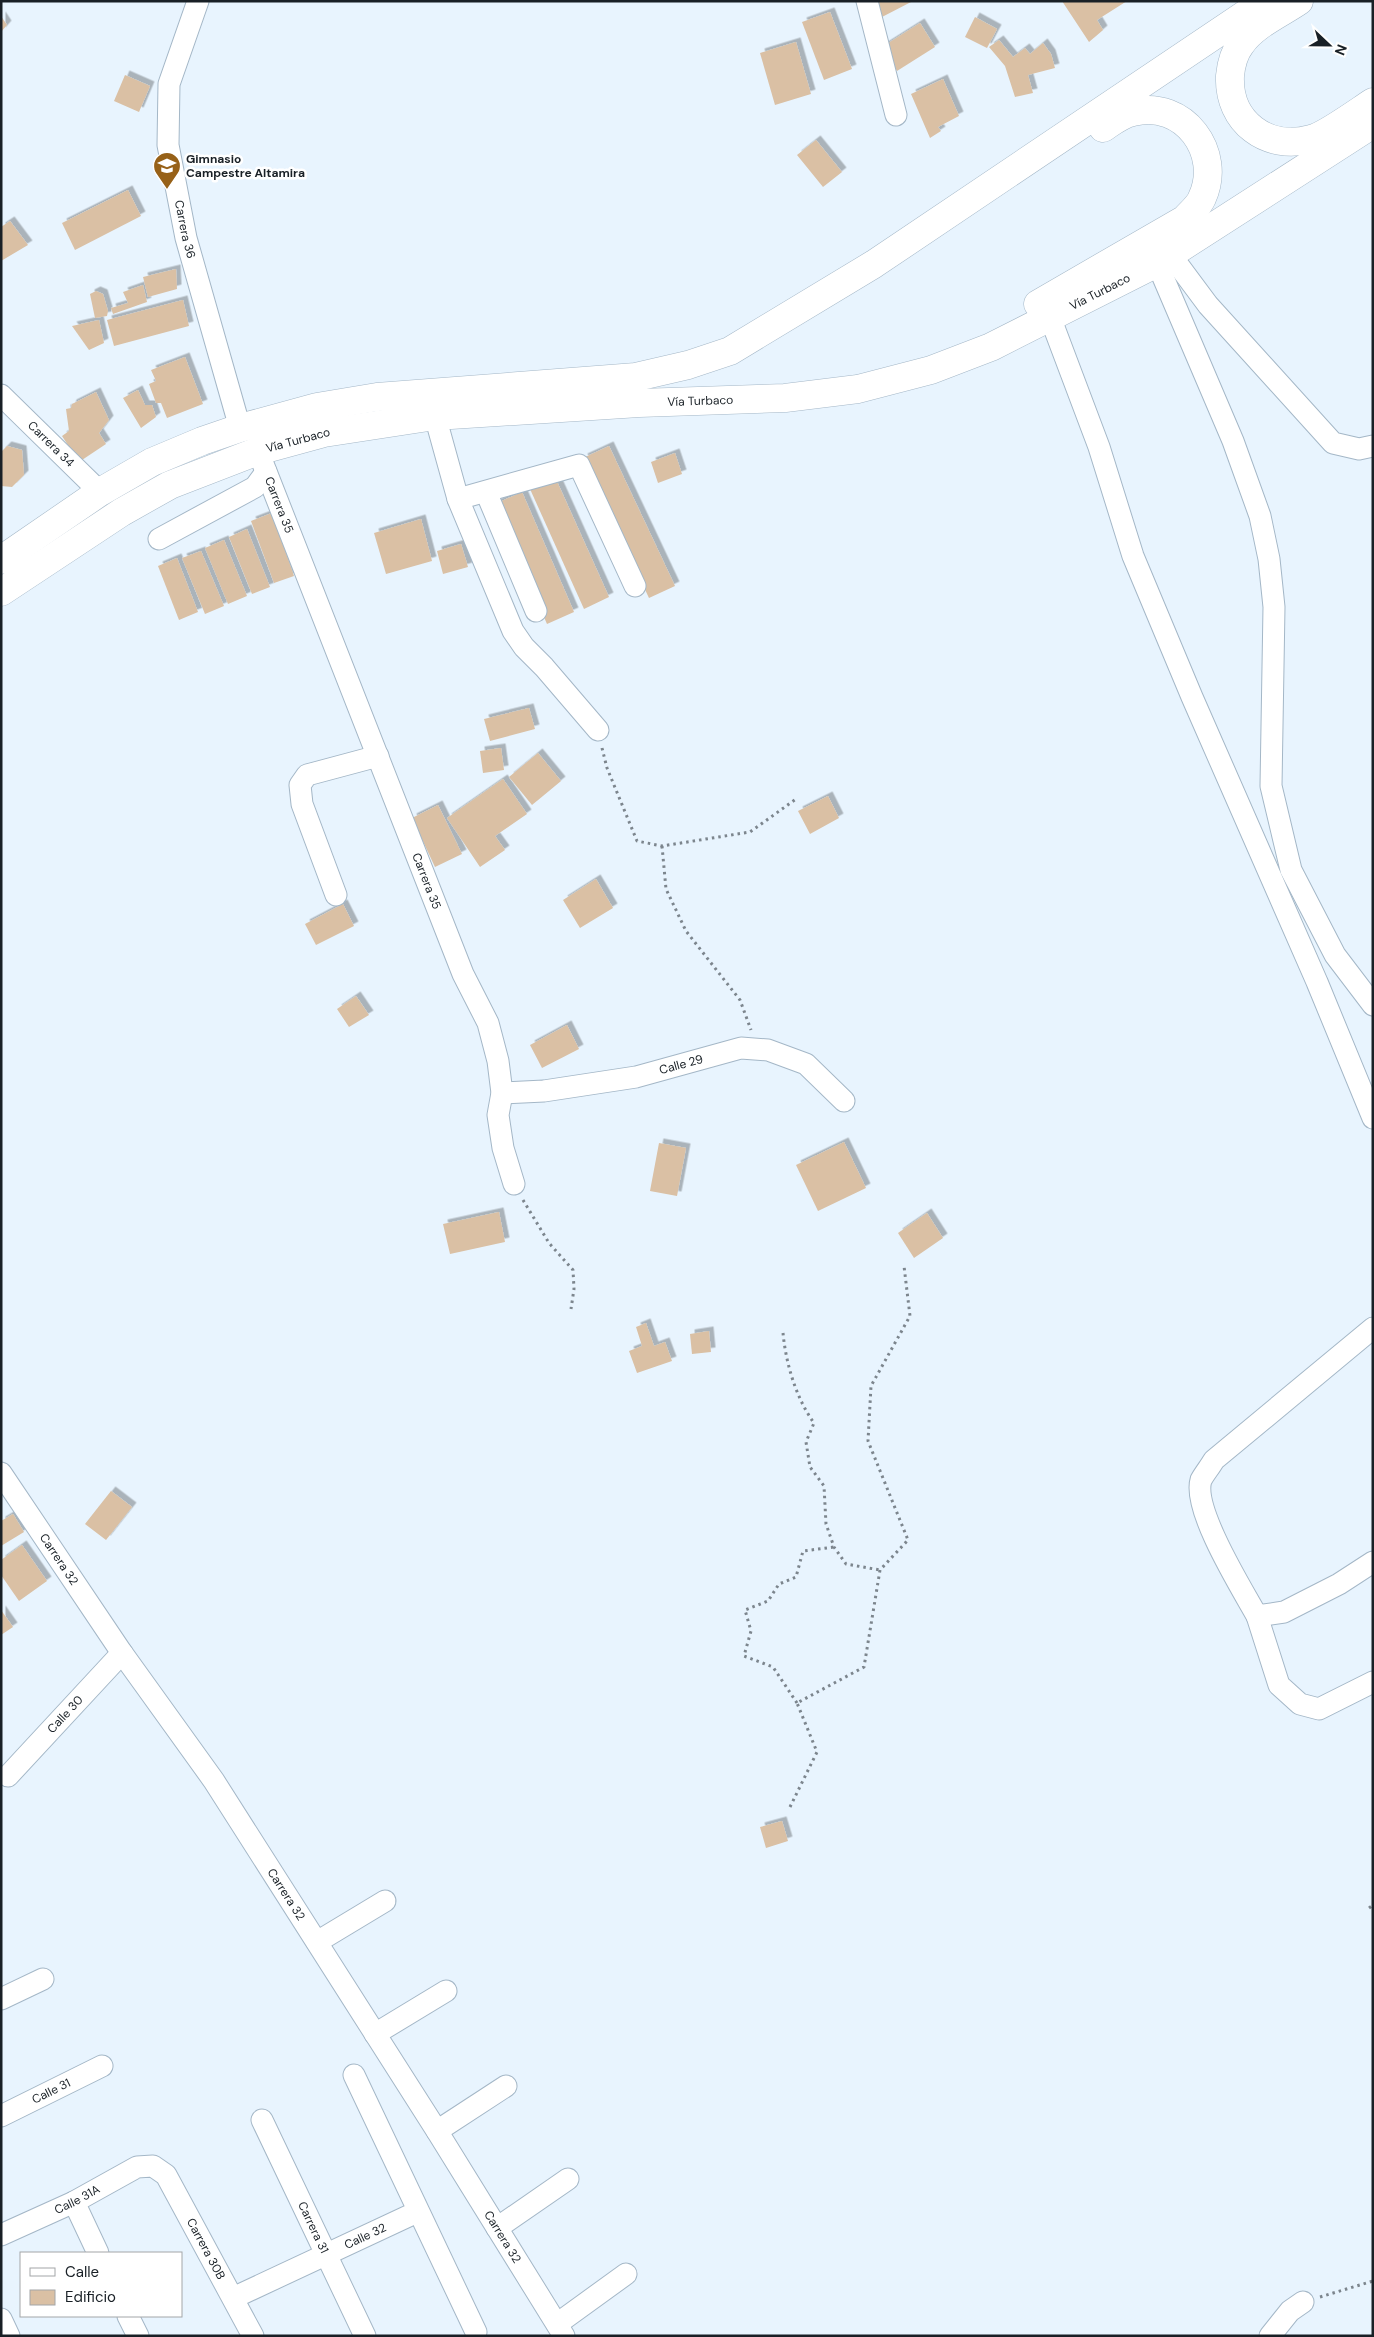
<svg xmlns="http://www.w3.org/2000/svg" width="1374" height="2337" font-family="'DM Sans',sans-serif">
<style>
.building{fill:#dac0a4;filter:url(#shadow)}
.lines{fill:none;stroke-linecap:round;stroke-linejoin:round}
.minor-casing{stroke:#a4b7c7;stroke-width:23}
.highway-casing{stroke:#a4b7c7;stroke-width:29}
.path{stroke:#7c858d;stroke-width:3;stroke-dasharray:2.5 4;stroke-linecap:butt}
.minor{stroke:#fff;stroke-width:21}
.highway{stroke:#fff;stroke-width:28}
.labels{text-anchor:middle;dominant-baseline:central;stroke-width:5;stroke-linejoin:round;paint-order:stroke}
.poi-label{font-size:12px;font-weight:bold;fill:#192026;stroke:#fff;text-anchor:start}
.street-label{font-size:12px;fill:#192026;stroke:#fff}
</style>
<defs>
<filter id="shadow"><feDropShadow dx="4.5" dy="-4.5" stdDeviation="0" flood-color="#0004"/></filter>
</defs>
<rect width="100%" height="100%" fill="#e8f4fe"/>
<g class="building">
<polygon points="877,1 913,1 882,17"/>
<polygon points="1062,1 1127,1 1097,20 1103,30 1089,42"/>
<polygon points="830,12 852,69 824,80 802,22"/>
<polygon points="1,16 7,25 1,32"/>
<polygon points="975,17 997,29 987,48 965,37"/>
<polygon points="920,23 935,47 897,71 882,47"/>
<polygon points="999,40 1013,57 1025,48 1030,54 1043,43 1051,54 1055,68 1028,75 1033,93 1015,97 1005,66 989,47"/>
<polygon points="796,42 811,94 775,105 760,53"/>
<polygon points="125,75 150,86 139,112 114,101"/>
<polygon points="943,79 959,116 938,127 941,131 930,138 911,94"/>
<polygon points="816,140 842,172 823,187 797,155"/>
<polygon points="128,190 141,216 75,250 62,223"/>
<polygon points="10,221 28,245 1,261 1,227"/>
<polygon points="176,269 177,289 148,297 143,277"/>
<polygon points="143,285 147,302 113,314 111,308 128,303 123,292"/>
<polygon points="96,291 103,294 108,311 107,316 95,318 90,294"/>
<polygon points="183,300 189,326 114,346 107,320"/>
<polygon points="99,320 104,343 89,350 72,326"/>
<polygon points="185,357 203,404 167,418 161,403 156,403 149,384 156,381 151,370"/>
<polygon points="138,390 145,405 152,405 156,417 141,428 123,398"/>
<polygon points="96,392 109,420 99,433 106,444 79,462 62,436 69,431 66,409 71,408 72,404"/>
<polygon points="7,446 22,450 24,475 12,487 1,486 1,452"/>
<polygon points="609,446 675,586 649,598 583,458"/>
<polygon points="675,453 682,474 658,483 651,462"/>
<polygon points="555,477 609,597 584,609 530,489"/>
<polygon points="522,492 574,612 547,624 495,504"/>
<polygon points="272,513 294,576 274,583 251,521"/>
<polygon points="421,519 432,561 386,574 374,533"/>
<polygon points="247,529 270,587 252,594 229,537"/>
<polygon points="224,540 247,596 228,604 205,548"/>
<polygon points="461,544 468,567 443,574 437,551"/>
<polygon points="201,551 224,606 205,614 182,558"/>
<polygon points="177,558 198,612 179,620 158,566"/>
<polygon points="529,708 535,729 490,741 484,719"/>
<polygon points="501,748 504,770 483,773 480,751"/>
<polygon points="538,753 561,781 532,805 509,777"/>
<polygon points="503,779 527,814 495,836 505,850 480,867 447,818"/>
<polygon points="828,796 839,818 810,834 798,811"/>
<polygon points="438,805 462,854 435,867 412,818"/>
<polygon points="596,879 613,908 580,928 563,900"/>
<polygon points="343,904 354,926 316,945 305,924"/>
<polygon points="356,996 369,1015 349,1027 337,1009"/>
<polygon points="567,1025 579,1049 542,1068 530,1045"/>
<polygon points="844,1142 866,1188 818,1211 796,1165"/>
<polygon points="659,1143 686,1148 677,1196 650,1191"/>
<polygon points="499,1212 505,1242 450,1254 443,1224"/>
<polygon points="927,1213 943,1238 914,1258 898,1233"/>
<polygon points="646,1323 654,1346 665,1342 672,1361 637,1373 629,1351 642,1346 636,1327"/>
<polygon points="709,1331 711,1352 692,1354 690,1334"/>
<polygon points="111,1491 132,1507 106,1540 85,1524"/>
<polygon points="13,1514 24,1532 1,1546 1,1521"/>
<polygon points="22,1545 47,1581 19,1601 1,1575 1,1560"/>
<polygon points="1,1610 13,1627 1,1635"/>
<polygon points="782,1821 788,1841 766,1848 760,1827"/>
</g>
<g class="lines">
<defs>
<g id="minor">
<path id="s1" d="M198,1L169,84L168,145L186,238L240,428"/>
<polyline points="867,1 896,115"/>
<polyline points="1170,254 1208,305 1333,443 1359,449 1373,446"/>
<polyline points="1157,263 1233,441 1260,516 1269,559 1274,607 1271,786 1291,870 1335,955 1373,1005"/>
<polyline points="1050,317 1099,447 1133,556 1192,697 1317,982 1373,1118"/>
<path id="s2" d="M1,395L100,492"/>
<polyline points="435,416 458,499 513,631 524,647 544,667 598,730"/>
<path id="s3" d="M258,451L463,974L488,1023L498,1061L502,1093L498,1115L503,1148L514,1184"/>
<polyline points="486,492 536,611"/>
<polyline points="458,499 579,465 635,586"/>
<polyline points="159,539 255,487 266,472"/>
<polyline points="336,895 302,804 300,785 307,775 378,756"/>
<path id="s4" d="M502,1093L544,1091L636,1077L741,1048L768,1050L806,1064L844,1101"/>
<path d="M1373,1328L1214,1460C1210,1467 1204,1474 1201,1480C1192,1509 1242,1589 1257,1616L1284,1612L1339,1584L1373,1562"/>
<path id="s5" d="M1,1473L122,1653L214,1781L437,2131L564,2336"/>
<polyline points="1257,1616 1279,1685 1300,1704 1319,1709 1373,1682"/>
<path id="s6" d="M8,1776L122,1653"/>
<polyline points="317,1942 385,1901"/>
<polyline points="1,1999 43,1979"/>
<polyline points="375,2034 446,1991"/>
<polyline points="354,2075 476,2332"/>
<path id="s7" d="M1,2116L102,2066"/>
<path id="s8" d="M262,2120L365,2336"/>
<polyline points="437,2131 506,2086"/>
<polyline points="74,2202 98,2253"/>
<polyline points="497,2228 568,2179"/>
<path id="s9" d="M1,2235L74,2202L137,2167L153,2166L166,2175L253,2336"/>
<path id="s10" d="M233,2298L417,2212"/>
<polyline points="128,2316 138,2336"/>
<polyline points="1,2319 9,2336"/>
<polyline points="557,2324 626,2274"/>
<polyline points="1270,2336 1290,2311 1303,2302"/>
</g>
<g id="highway">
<path d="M1299,1C1280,14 1254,25 1241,44C1234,53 1231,65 1230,76C1228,122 1267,151 1311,139C1325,136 1359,111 1373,102"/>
<path d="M1038,304L1185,219C1191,212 1199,206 1202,198C1223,153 1184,99 1133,112C1122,114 1112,122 1103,128"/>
<polyline points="1,560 100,492 152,462 202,441 240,428 317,407 377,397 636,377 688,365 730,351 874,264 1265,1"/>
<path id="s11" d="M1,592L122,512L170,485L258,451L324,433L435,416L639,403L785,398L858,389L931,370L991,347L1157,263L1373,124"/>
</g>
</defs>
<use href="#minor" class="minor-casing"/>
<use href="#highway" class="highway-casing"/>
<g class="path">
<polyline points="602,748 607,768 637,841 662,846 750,832 796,799"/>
<polyline points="662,846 666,889 686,931 740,1000 751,1030"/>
<polyline points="523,1200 549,1243 573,1270 574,1289 571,1309"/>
<path d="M783,1333C786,1364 796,1398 814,1423L806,1442L810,1467L824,1486L826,1524L834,1547L846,1564L880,1570"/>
<polyline points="797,1703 773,1667 744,1656 751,1631 745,1610 768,1601 779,1584 796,1577 803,1551 834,1547"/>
<polyline points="790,1807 817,1752 797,1703 864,1667 880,1570 908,1540 868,1441 871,1386 910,1316 904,1266"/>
<polyline points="1369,1908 1373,1905"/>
<polyline points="1320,2297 1373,2281"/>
</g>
<use href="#minor" class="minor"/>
<use href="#highway" class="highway"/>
</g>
<defs>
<symbol id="school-pin" viewBox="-11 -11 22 30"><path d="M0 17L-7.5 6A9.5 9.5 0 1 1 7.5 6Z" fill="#976118" stroke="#fff"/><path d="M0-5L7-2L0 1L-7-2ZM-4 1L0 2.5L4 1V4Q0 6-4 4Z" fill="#fff"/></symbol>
</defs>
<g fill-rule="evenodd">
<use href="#school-pin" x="151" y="150" width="32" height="43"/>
</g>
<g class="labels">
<g class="poi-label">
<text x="186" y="159">Gimnasio<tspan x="186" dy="14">Campestre Altamira</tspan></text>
</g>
<g class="street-label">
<text stroke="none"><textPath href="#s1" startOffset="235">Carrera 36</textPath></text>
<text stroke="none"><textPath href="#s11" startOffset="1161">Vía Turbaco</textPath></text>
<text stroke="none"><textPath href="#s11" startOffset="741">Vía Turbaco</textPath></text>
<text stroke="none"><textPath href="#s11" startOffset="336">Vía Turbaco</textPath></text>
<text stroke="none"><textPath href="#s2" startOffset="70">Carrera 34</textPath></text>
<text stroke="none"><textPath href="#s3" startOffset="58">Carrera 35</textPath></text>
<text stroke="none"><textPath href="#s3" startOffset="462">Carrera 35</textPath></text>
<text stroke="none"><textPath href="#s4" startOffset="182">Calle 29</textPath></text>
<text stroke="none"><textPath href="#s5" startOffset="104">Carrera 32</textPath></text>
<text stroke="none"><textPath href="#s6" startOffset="84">Calle 30</textPath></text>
<text stroke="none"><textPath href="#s5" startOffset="509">Carrera 32</textPath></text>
<text stroke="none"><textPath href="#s7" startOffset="56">Calle 31</textPath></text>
<text stroke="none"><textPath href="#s9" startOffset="84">Calle 31A</textPath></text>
<text stroke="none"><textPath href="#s8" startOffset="119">Carrera 31</textPath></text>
<text stroke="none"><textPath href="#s10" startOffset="146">Calle 32</textPath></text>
<text stroke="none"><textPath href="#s5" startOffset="914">Carrera 32</textPath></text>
<text stroke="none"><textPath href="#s9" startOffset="268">Carrera 30B</textPath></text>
</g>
</g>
<rect width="1374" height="2337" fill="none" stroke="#192026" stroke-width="5"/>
<rect x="20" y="2252" width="162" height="65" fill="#ffffff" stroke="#a3a6a8"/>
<rect x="30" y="2268" width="25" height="8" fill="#ffffff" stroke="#a3a6a8"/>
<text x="65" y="2277" font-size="15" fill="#192026">Calle</text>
<rect x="30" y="2290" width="25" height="15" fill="#dac0a4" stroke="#a3a6a8"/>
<text x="65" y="2302" font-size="15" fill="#192026">Edificio</text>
<g transform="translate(1329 45) rotate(112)" stroke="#ffffff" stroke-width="4" paint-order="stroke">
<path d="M0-4L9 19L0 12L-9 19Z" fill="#192026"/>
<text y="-8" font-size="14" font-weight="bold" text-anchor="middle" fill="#192026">N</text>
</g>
</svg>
